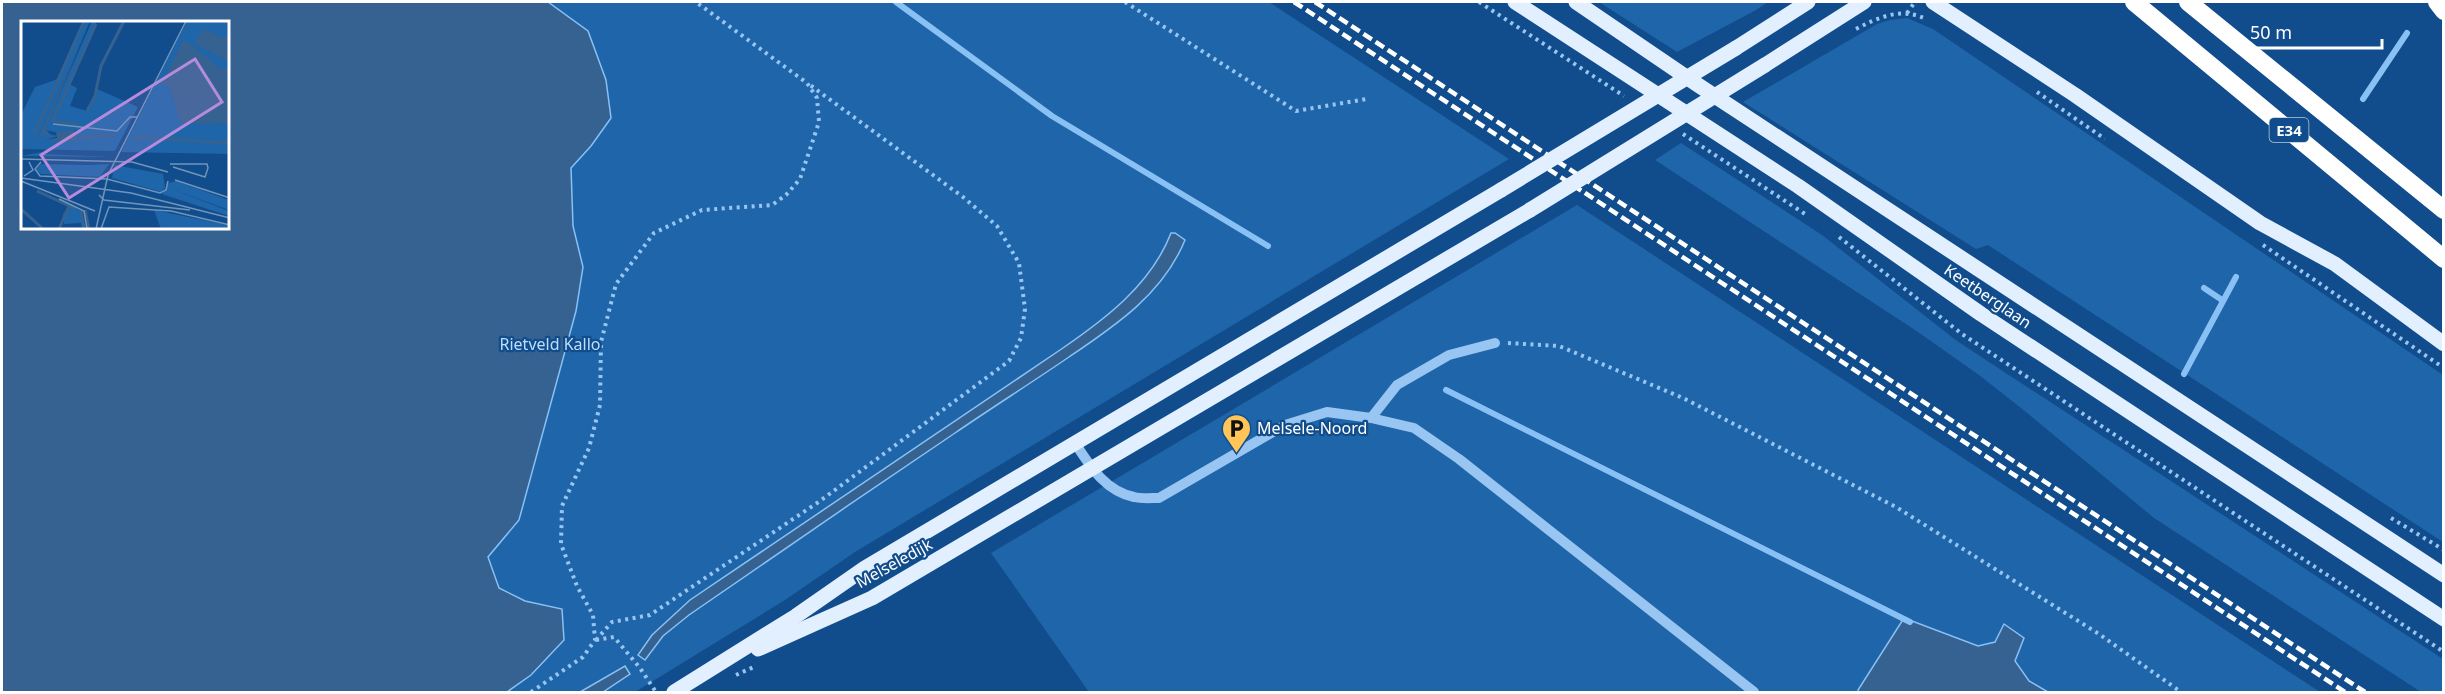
<svg xmlns="http://www.w3.org/2000/svg" width="2445" height="694" font-family="'Noto Sans',sans-serif">
<style>
.green{fill:#1f65a9;fill-rule:evenodd}
.water{fill:#356291;stroke:#89c1f5;stroke-width:1.5;fill-rule:evenodd}
.lines{fill:none;stroke-linecap:round;stroke-linejoin:round}
.stream{stroke:#89c1f5;stroke-width:6}
.path{stroke:#98c5f2;stroke-width:4;stroke-dasharray:3 4.5;stroke-linecap:butt}
.minor{stroke:#98c5f2;stroke-width:10}
.major{stroke:#e2efff;stroke-width:15}
.highway{stroke:#fff;stroke-width:18}
.rail{stroke:#fff;stroke-width:4.5;stroke-dasharray:10 4.5;stroke-linecap:butt}
.major-bridge{stroke:#e2efff;stroke-width:15}
.labels{text-anchor:middle;dominant-baseline:central;stroke-width:4.5;stroke-linejoin:round;paint-order:stroke}
.shield{fill:#114d8c;stroke:#b8cadc;stroke-width:1.5}
.shield-label{font-size:15px;font-weight:bold;fill:#fff}
.street-label{font-size:16px;fill:#fff;stroke:#114d8c}
.park-label{font-size:16px;fill:#bedefd;stroke:#114d8c}
.poi-label{font-size:16px;fill:#fff;stroke:#114d8c;text-anchor:start}
.inset-river{fill:none;stroke:#356291;stroke-width:3}
.inset-road{fill:none;stroke:#7094ba;stroke-width:1.5}
.view{fill:#b68bdc;fill-opacity:0.15;stroke:#b68bdc;stroke-width:3}
.inset-edge{fill:none;stroke:#fff;stroke-width:3}
</style>
<rect width="100%" height="100%" fill="#114d8c"/>
<g class="green">
<path d="M2,2H1269L1509,159L855,552L785,600L635,692H2ZM22,22H228V228H22Z"/>
<polygon points="1599,2 1768,2 1756,10 1677,52"/>
<polygon points="1907,18 1933,29 2443,375 2443,542 1988,245 1976,249 1743,102 1877,24 1890,20"/>
<polygon points="1681,143 1822,235 1957,341 2443,659 2443,692 2421,692 2154,518 2026,412 1979,375 1918,332 1655,160"/>
<polygon points="1577,205 2320,692 2048,692 2029,681 2015,660 2024,638 2004,624 1995,642 1978,646 1904,619 1858,690 1859,692 1089,692 991,553"/>
</g>
<g class="water">
<path d="M2,2H548L588,31L606,80L611,118L591,146L571,168L573,226L583,267L576,311L519,520L488,557L499,588L525,601L562,609L564,640L531,675L507,692H2ZM22,22H228V228H22Z"/>
<path d="M1171,233H1175L1185,240C1163,294 1115,326 1069,357C1031,383 993,407 955,433C866,493 777,554 689,615L663,636L645,660L638,655L652,635L690,600L1060,350C1104,320 1151,285 1171,233Z"/>
<polygon points="1904,618 1978,646 1995,642 2004,624 2024,638 2015,661 2029,681 2048,692 1859,692 1858,690"/>
<polygon points="625,666 630,674 603,692 580,692"/>
</g>
<g class="lines">
<g class="stream">
<polyline points="896,2 1052,116 1268,246"/>
<polyline points="2363,99 2407,33"/>
<polyline points="2204,288 2222,300"/>
<polyline points="2184,374 2236,277"/>
<polyline points="1446,390 1910,622"/>
</g>
<g class="path">
<polyline points="1125,2 1296,111 1367,99"/>
<polyline points="1479,2 1624,96"/>
<polyline points="1907,13 1915,2"/>
<path d="M1856,29C1879,17 1901,7 1926,19"/>
<polyline points="2037,92 2105,139"/>
<polyline points="1683,134 1805,214"/>
<polyline points="1839,237 1962,334 2444,652"/>
<polyline points="2263,245 2444,368"/>
<polyline points="1508,343 1559,346 1683,398 1896,507 2099,634 2181,692"/>
<polyline points="2391,518 2444,550"/>
<polyline points="596,640 612,622 650,615 820,501 1009,361 1021,338 1025,309 1019,263 997,226 963,197 810,85"/>
<polyline points="596,640 614,637 640,668 656,692"/>
<polyline points="736,675 756,666"/>
<polyline points="531,692 583,657 595,640 593,615 577,586 561,544 562,506 589,448 600,405 601,342 616,284 654,233 702,210 772,205 786,195 800,179 819,122 817,98 807,83 696,2"/>
</g>
<g class="minor">
<polyline points="1371,418 1397,385 1449,355 1495,343"/>
<path d="M1075,443C1090,466 1105,491 1134,497C1142,499 1151,498 1159,498L1285,425L1327,412L1371,418L1414,428L1459,459L1754,692"/>
</g>
<g class="major">
<polyline points="1515,2 1798,186 1981,314 2444,619"/>
<polyline points="1576,2 1698,85 2444,575"/>
<polyline points="1933,2 2075,95 2260,223 2335,264 2444,344"/>
<polyline points="1736,48 1808,2"/>
<polyline points="1765,65 1864,2"/>
<polyline points="758,649 872,598 1530,210"/>
<polyline points="674,692 796,616 865,568 1501,190"/>
</g>
<g class="highway">
<polyline points="2134,2 2444,259"/>
<polyline points="2188,2 2444,210"/>
<polyline points="2437,2 2444,11"/>
</g>
<g class="rail">
<polyline points="1294,2 2345,692"/>
<polyline points="1315,2 2365,692"/>
</g>
<g class="major-bridge">
<polyline points="1501,190 1736,48"/>
<polyline points="1530,210 1765,65"/>
</g>
</g>
<defs>
<symbol id="parking-pin" viewBox="-11 -11 22 30"><path d="M0 17L-7.5 6A9.5 9.5 0 1 1 7.5 6Z" fill="#ffc558" stroke="#114d8c"/><path d="M-3.5-5.5H1a3.5 3.5 0 0 1 0 7H-1V5.5H-3.5ZM-1-3.4V-.6H.8a1.4 1.4 0 0 0 0-2.8Z" fill="#111"/></symbol>
</defs>
<g fill-rule="evenodd">
<use href="#parking-pin" x="1220" y="412" width="33" height="45"/>
</g>
<g class="labels">
<rect class="shield" x="2269.5" y="118" width="39" height="24" rx="4.5"/>
<g class="shield-label">
<text x="2289" y="130">E34</text>
</g>
<g class="street-label">
<text transform="translate(1988 296) rotate(34)">Keetberglaan</text>
<text transform="translate(894 563) rotate(-29)">Melseledijk</text>
</g>
<g class="park-label">
<text x="550" y="344">Rietveld Kallo</text>
</g>
<g class="poi-label">
<text x="1257" y="428">Melsele-Noord</text>
</g>
</g>
<g transform="translate(21 21)">
<rect width="208" height="208" fill="#114d8c"/>
<path d="M63,0H69L16,119L22,112L37,115L25,119H52L56,109L44,113L23,109L71,0H76L48,63L56,67L49,85L66,90L76,68L117,86L94,130L0,128V94L14,66L37,58ZM166,0H208V133L100,131ZM21,131V133L91,136L0,135ZM20,143L67,144L88,143L79,156L20,153L15,149ZM94,144L142,153L144,167L140,171L91,157ZM155,160L208,179V189L148,167L208,190V195L141,173L148,162ZM48,185L60,190L65,208H61L60,202L43,203L42,193ZM133,189L206,204V208H140Z" fill="#1f65a9"/>
<path d="M69,0L24,108L30,114L22,113L16,119ZM184,8L199,16L208,15V41L173,22ZM165,20L200,48H208V102L163,103L158,98L149,66L141,63L161,21ZM53,109L57,117L51,121L24,119L36,117L35,111Z" fill="#356291"/>
<path class="inset-river" d="M66,90L74,75L80,45L103,0M57,103L32,100L75,3M13,113L63,0M112,116L209,122M57,117L94,114M16,170L55,188M0,188L22,208M64,189L68,208M60,190L63,208M38,208L48,185"/>
<path class="inset-road" d="M32,103L96,110L109,96H116M0,138L111,141L147,151M20,141L14,148L19,155L86,158L139,172L145,169L147,160M149,143H186L187,147L184,156L152,146M3,155L12,149L8,141M0,157L110,172L209,197M154,159L209,177M0,160L74,190M78,174L83,179L169,189M38,178L63,190L66,208M75,208L87,154L165,0M80,208L88,186L150,190L209,204"/>
<path class="view" d="M174,38L201,81L48,177L20,134Z"/>
<rect width="208" height="208" class="inset-edge"/>
</g>
<rect width="2445" height="694" fill="none" stroke="#ffffff" stroke-width="6"/>
<path d="M2241 39v9h141v-9" fill="none" stroke="#ffffff" stroke-width="3"/>
<text x="2250" y="39" font-size="18" fill="#ffffff" stroke="#114d8c" stroke-width="4.5" paint-order="stroke">50 m</text>
</svg>
